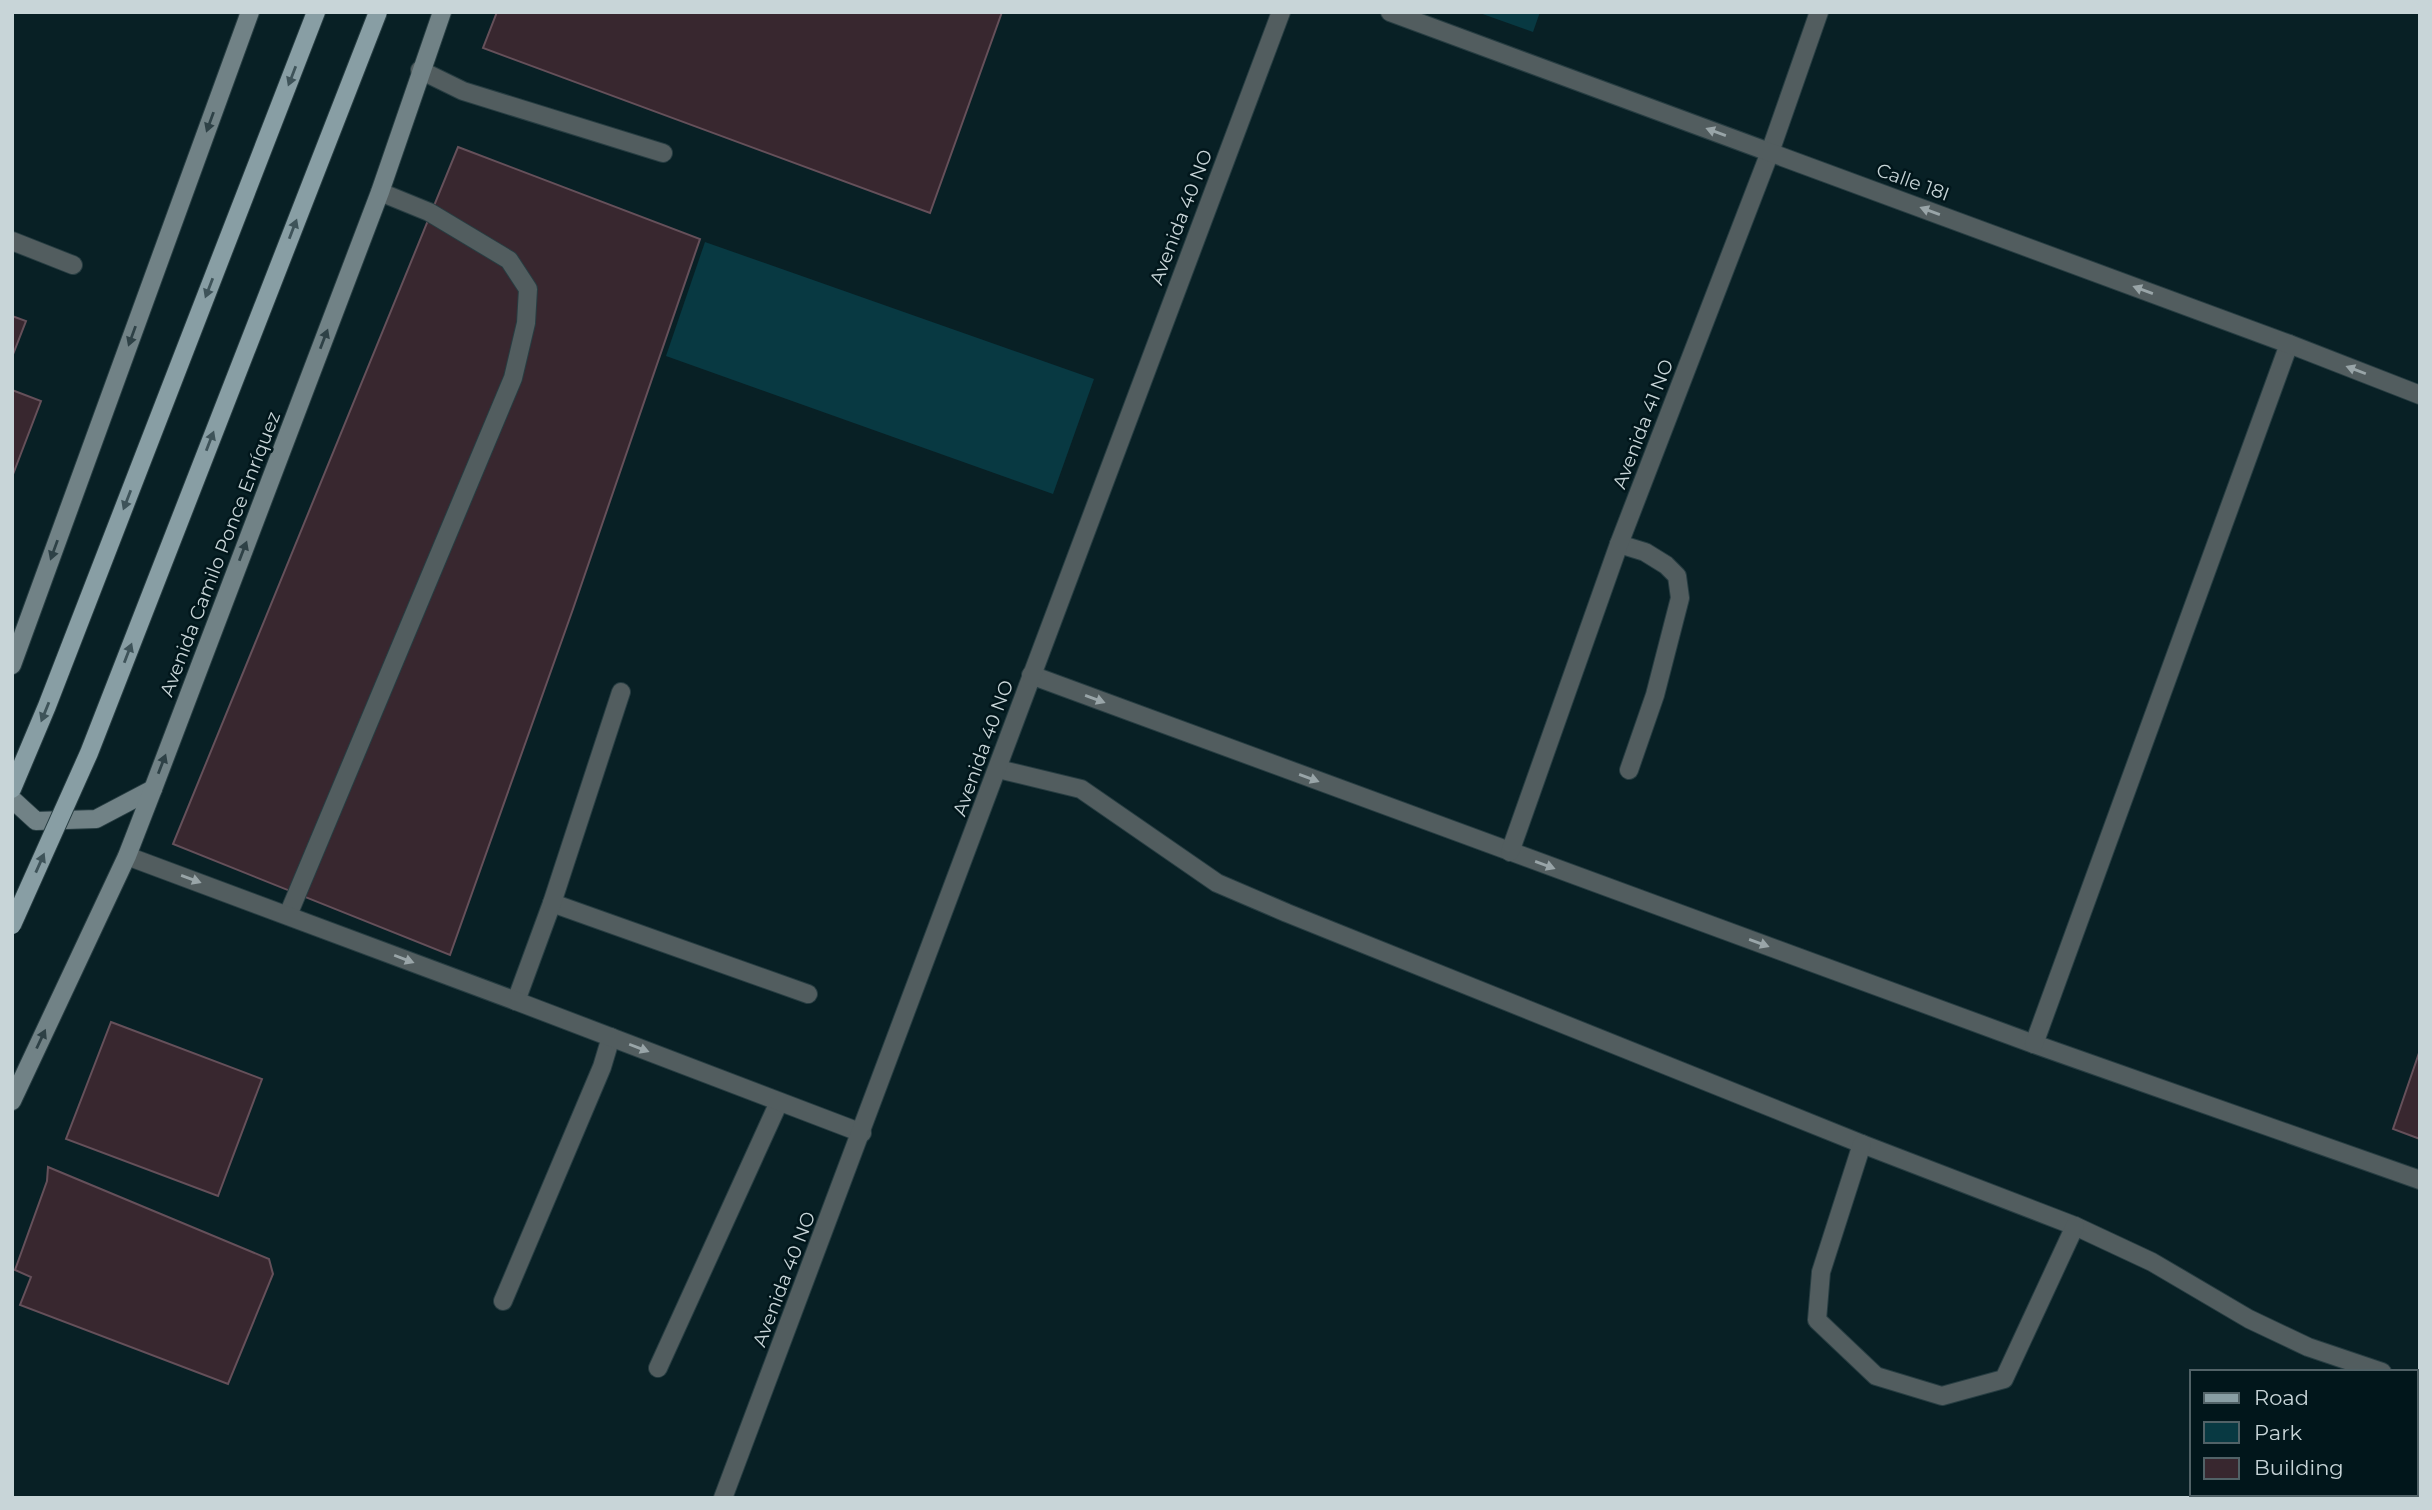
<svg xmlns="http://www.w3.org/2000/svg" width="2432" height="1510" font-family="Montserrat,sans-serif">
<style>
.green{fill:#083942}
.building{fill:#38272f;stroke:#65505a;stroke-width:2}
.lines{fill:none;stroke-linecap:round;stroke-linejoin:round}
.service-casing{stroke:#273d42;stroke-width:20}
.minor-casing{stroke:#273d42;stroke-width:20}
.tertiary-casing{stroke:#273d42;stroke-width:20}
.secondary-casing{stroke:#273d42;stroke-width:20}
.primary-casing{stroke:#273d42;stroke-width:20}
.service{stroke:#525d5f;stroke-width:18}
.minor{stroke:#525d5f;stroke-width:18}
.tertiary{stroke:#525d5f;stroke-width:18}
.secondary{stroke:#718286;stroke-width:18}
.primary{stroke:#889ea4;stroke-width:18}
.primary-bridge-casing{stroke:#273d42;stroke-width:20;stroke-linecap:butt}
.primary-bridge{stroke:#889ea4;stroke-width:18}
.oneway{fill:#3e5359}
.oneway2{fill:#2e4146}
.oneway3{fill:#99a5a8}
.labels{text-anchor:middle;dominant-baseline:central;stroke-width:5;stroke-linejoin:round;paint-order:stroke}
.street-label{font-size:19px;fill:#c8d5d8;stroke:#01161b}
</style>
<rect width="100%" height="100%" fill="#082025"/>
<g class="green">
<polygon points="1477,12 1540,12 1533,32"/>
<polygon points="705,242 1094,379 1053,494 666,356"/>
</g>
<g class="building">
<polygon points="497,12 1002,12 930,213 483,48"/>
<polygon points="458,147 700,239 573,609 450,955 173,844"/>
<polygon points="12,316 26,321 12,357"/>
<polygon points="12,390 41,401 12,477"/>
<polygon points="111,1022 262,1079 218,1196 66,1139"/>
<polygon points="2420,1050 2420,1139 2393,1129"/>
<polygon points="48,1167 269,1259 273,1274 228,1384 20,1305 31,1277 15,1270 47,1181"/>
</g>
<g class="lines">
<defs>
<g id="service">
<polyline points="420,70 463,91 663,153"/>
<polyline points="1619,544 1645,552 1666,565 1677,576 1680,598 1655,695 1629,770"/>
<polyline points="998,769 1081,789 1217,883 1287,913 1862,1144 2075,1226 2152,1262 2249,1319 2308,1347 2382,1372"/>
<polyline points="552,903 808,994"/>
<polyline points="288,915 513,378 526,323 528,289 509,260 429,212 380,192"/>
<polyline points="516,1001 552,903 621,692"/>
<polyline points="1862,1144 1821,1272 1817,1320 1876,1376 1942,1396 2004,1379 2075,1226"/>
<polyline points="503,1301 602,1067 611,1037"/>
<polyline points="658,1368 779,1102"/>
<polyline points="2416,1384 2420,1384"/>
</g>
<g id="minor">
<polyline points="12,241 73,265"/>
<polyline points="1031,675 2034,1044 2420,1180"/>
<polyline points="1510,852 1619,544 1770,152 1819,12"/>
<polyline points="127,856 516,1001 862,1133"/>
<polyline points="2034,1044 2289,344"/>
<polyline points="723,1498 1281,12"/>
</g>
<polyline id="tertiary" points="1390,12 2289,344 2420,395"/>
<g id="secondary">
<polyline points="12,665 250,12"/>
<polyline points="12,799 36,821 96,819 153,789"/>
<polyline points="12,1101 127,856 153,789 380,192 442,12"/>
</g>
<polyline id="primary" points="12,789 47,706 316,12"/>
</defs>
<use href="#service" class="service-casing"/>
<use href="#minor" class="minor-casing"/>
<use href="#tertiary" class="tertiary-casing"/>
<use href="#secondary" class="secondary-casing"/>
<use href="#primary" class="primary-casing"/>
<use href="#service" class="service"/>
<use href="#minor" class="minor"/>
<use href="#tertiary" class="tertiary"/>
<use href="#secondary" class="secondary"/>
<use href="#primary" class="primary"/>
<defs>
<polyline id="primary-bridge" points="12,925 89,753 378,12"/>
</defs>
<use href="#primary-bridge" class="primary-bridge-casing"/>
<use href="#primary-bridge" class="primary-bridge"/>
</g>
<defs><path id="oneway-solid" d="M-6-.8H1V-3.2L6.5 0L1 3.2V.8H-6Z" transform="scale(1.75)"/></defs>
<g class="oneway">
<use href="#oneway-solid" transform="translate(292 76) rotate(111)"/>
<use href="#oneway-solid" transform="translate(293 229) rotate(-69)"/>
<use href="#oneway-solid" transform="translate(209 288) rotate(111)"/>
<use href="#oneway-solid" transform="translate(210 441) rotate(-69)"/>
<use href="#oneway-solid" transform="translate(127 500) rotate(111)"/>
<use href="#oneway-solid" transform="translate(128 653) rotate(-69)"/>
<use href="#oneway-solid" transform="translate(45 712) rotate(112)"/>
<use href="#oneway-solid" transform="translate(40 863) rotate(-66)"/>
</g>
<g class="oneway2">
<use href="#oneway-solid" transform="translate(210 122) rotate(110)"/>
<use href="#oneway-solid" transform="translate(132 336) rotate(110)"/>
<use href="#oneway-solid" transform="translate(324 339) rotate(-69)"/>
<use href="#oneway-solid" transform="translate(54 550) rotate(110)"/>
<use href="#oneway-solid" transform="translate(243 551) rotate(-69)"/>
<use href="#oneway-solid" transform="translate(162 764) rotate(-69)"/>
<use href="#oneway-solid" transform="translate(41 1039) rotate(-65)"/>
</g>
<g class="oneway3">
<use href="#oneway-solid" transform="translate(1716 132) rotate(-160)"/>
<use href="#oneway-solid" transform="translate(1930 211) rotate(-160)"/>
<use href="#oneway-solid" transform="translate(2143 290) rotate(-160)"/>
<use href="#oneway-solid" transform="translate(2356 370) rotate(-159)"/>
<use href="#oneway-solid" transform="translate(1095 699) rotate(20)"/>
<use href="#oneway-solid" transform="translate(1309 778) rotate(20)"/>
<use href="#oneway-solid" transform="translate(1545 865) rotate(20)"/>
<use href="#oneway-solid" transform="translate(191 879) rotate(20)"/>
<use href="#oneway-solid" transform="translate(1759 943) rotate(20)"/>
<use href="#oneway-solid" transform="translate(404 959) rotate(21)"/>
<use href="#oneway-solid" transform="translate(639 1048) rotate(21)"/>
</g>
<g class="labels">
<g class="street-label">
<text transform="translate(1913 182) rotate(20)">Calle 18I</text>
<text transform="translate(1181 217) rotate(-69)">Avenida 40 NO</text>
<text transform="translate(1643 424) rotate(-69)">Avenida 41 NO</text>
<text transform="translate(220 554) rotate(-69)">Avenida Camilo Ponce Enríquez</text>
<text transform="translate(983 748) rotate(-70)">Avenida 40 NO</text>
<text transform="translate(784 1279) rotate(-69)">Avenida 40 NO</text>
</g>
</g>
<rect width="2432" height="1510" fill="none" stroke="#c8d5d8" stroke-width="28"/>
<rect x="2190" y="1370" width="228" height="126" fill="#01161b" stroke="#516267" stroke-width="2"/>
<rect x="2204" y="1393" width="35" height="10" fill="#889ea4" stroke="#516267" stroke-width="2"/>
<text x="2254" y="1405" font-size="21" fill="#c8d5d8">Road</text>
<rect x="2204" y="1422" width="35" height="21" fill="#083942" stroke="#516267" stroke-width="2"/>
<text x="2254" y="1440" font-size="21" fill="#c8d5d8">Park</text>
<rect x="2204" y="1458" width="35" height="21" fill="#38272f" stroke="#516267" stroke-width="2"/>
<text x="2254" y="1475" font-size="21" fill="#c8d5d8">Building</text>
</svg>
